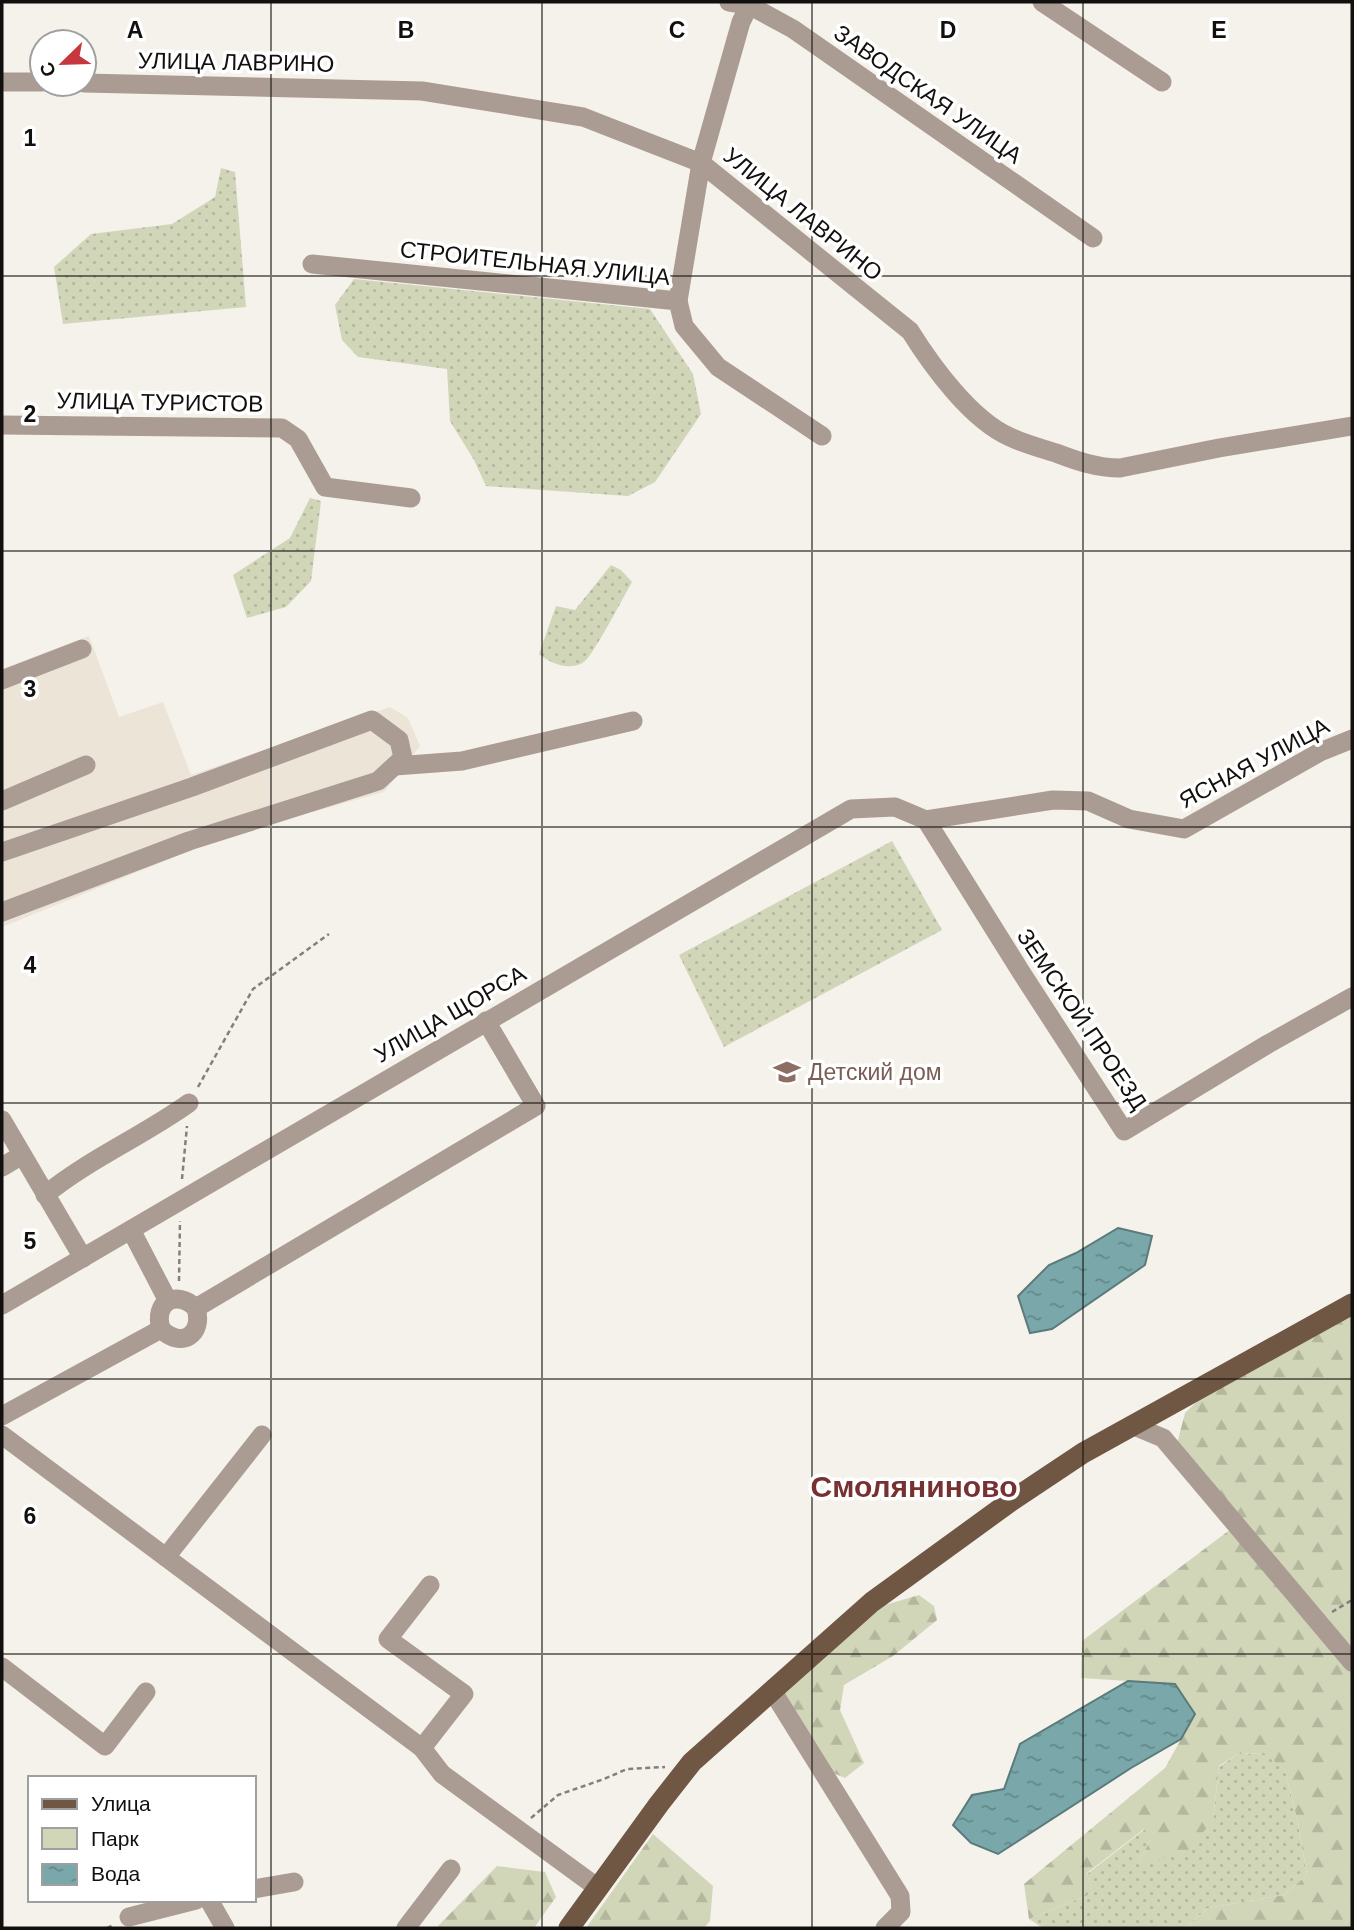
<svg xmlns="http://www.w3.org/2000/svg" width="1354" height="1930" font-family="Helvetica,sans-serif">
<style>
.built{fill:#ece4d7}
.green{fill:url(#green-dots)}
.forest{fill:url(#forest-firs)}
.water{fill:url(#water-ripples);stroke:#5b7a7b;stroke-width:2}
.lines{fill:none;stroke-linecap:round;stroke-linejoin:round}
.path{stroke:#83807c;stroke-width:2.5;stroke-dasharray:5 3.5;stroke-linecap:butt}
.minor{stroke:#aa9c92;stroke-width:19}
.major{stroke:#6f5744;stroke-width:21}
.grid{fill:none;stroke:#12100e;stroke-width:2;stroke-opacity:0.55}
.labels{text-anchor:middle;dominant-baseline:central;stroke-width:7;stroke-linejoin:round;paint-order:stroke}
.street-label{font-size:23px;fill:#12100e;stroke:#fff}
.education-label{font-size:23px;fill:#785e54;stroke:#fff;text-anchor:start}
.district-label{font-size:30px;font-weight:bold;fill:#783131;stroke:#fff}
.grid-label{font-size:23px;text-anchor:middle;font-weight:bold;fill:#12100e;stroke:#fff;stroke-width:7;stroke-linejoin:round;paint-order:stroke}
</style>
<defs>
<pattern id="green-dots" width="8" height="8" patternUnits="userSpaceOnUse" patternTransform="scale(1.75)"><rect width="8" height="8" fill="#d2d6b9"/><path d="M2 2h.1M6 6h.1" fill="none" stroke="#b3b79e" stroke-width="1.8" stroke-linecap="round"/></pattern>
<pattern id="forest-firs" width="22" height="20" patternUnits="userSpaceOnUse" patternTransform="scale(1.75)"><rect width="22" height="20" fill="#d2d6b9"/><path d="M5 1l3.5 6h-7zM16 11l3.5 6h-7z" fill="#b3b79e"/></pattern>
<pattern id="water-ripples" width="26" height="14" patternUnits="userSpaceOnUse" patternTransform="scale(1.75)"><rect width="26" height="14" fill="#7aa8aa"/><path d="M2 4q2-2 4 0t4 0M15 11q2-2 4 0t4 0" fill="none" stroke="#638789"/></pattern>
</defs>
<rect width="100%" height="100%" fill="#f5f1eb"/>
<polygon class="built" points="89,636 119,717 163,702 191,775 390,707 408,718 420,746 384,792 226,836 2,927 2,669"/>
<g class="green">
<polygon points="221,168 235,172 246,307 63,324 54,267 91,234 172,224 215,197"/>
<polygon points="354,279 650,309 693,374 701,414 655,482 628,496 486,486 474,460 450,421 447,369 358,357 342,340 335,305"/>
<polygon points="310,498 321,501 311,581 286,607 247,618 233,575 290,538"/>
<path d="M611,565L621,570L632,582C624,596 593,656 584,662C569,671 551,664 539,654L556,606L575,610Z"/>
<polygon points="892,841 942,930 724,1047 679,955"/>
<polygon points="1265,1753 1285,1770 1298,1823 1307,1875 1284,1895 1208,1908 1185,1928 1043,1928 1029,1919 1093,1893 1087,1874 1145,1829 1151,1838 1139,1863 1213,1820 1219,1767 1238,1754"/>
</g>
<g class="forest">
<polygon points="1352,1312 1352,1928 1185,1928 1208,1908 1284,1895 1307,1875 1298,1823 1285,1770 1264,1753 1238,1754 1219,1766 1213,1820 1187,1852 1138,1865 1151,1838 1144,1829 1087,1873 1093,1893 1029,1919 1024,1884 1165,1768 1195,1714 1175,1684 1081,1678 1082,1641 1235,1526 1177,1444 1185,1413 1226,1374"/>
<polygon points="919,1595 934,1606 937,1620 893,1656 844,1685 840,1710 864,1763 845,1778 831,1772 785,1706 785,1691 885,1605"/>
<polygon points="653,1834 713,1886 710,1921 704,1928 586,1928"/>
<polygon points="497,1866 545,1872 556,1897 534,1928 436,1928"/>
</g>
<g class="water">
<polygon points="1118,1228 1152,1236 1145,1265 1052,1329 1030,1333 1018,1296 1049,1265 1076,1253"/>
<polygon points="1128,1681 1175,1684 1195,1714 1181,1739 1131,1768 998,1854 971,1843 953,1825 972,1795 1004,1789 1020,1744"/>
</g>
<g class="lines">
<g class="path">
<polyline points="198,1087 253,989 329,934"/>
<polyline points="182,1179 187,1126"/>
<polyline points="179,1281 180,1221"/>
<polyline points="1332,1612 1352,1600"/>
<polyline points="531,1818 558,1795 604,1779 627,1769 665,1767"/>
<polyline points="107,1928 113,1925"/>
</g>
<g class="minor">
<polyline points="729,2 749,5 793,29 1093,238"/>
<polyline points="1042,2 1162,82"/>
<polyline points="2,82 42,82"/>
<path d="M84,83L422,91L583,117L701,163L910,331C932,366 971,420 1010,437C1024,444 1041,448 1056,453C1077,461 1097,468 1120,468L1219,448L1352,426"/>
<polyline points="312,264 678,301 684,326 718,367 822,436"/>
<polyline points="678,301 701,163 741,22 751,2"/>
<polyline points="2,425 282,428 298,439 325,487 411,498"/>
<polyline points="2,680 82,649"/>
<polyline points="395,766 462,761 633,721"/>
<polyline points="2,801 86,765"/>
<polyline points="926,820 1021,972 1124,1131 1268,1044 1352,997"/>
<polyline points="2,852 192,787 372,720 399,740 403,758 378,781 189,841 2,912"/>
<polyline points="2,1120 83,1258"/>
<polyline points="2,1167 22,1155"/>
<path d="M45,1195C89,1159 143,1136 189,1103"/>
<polyline points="131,1230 168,1301"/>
<polyline points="2,1305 851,809 895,807 926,820 1053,800 1088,801 1129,819 1184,829 1320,752 1352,739"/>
<path d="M161,1329C153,1302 176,1289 196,1308"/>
<path d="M2,1416L161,1329C181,1349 204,1335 196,1308L536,1106L486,1021"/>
<polyline points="1134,1426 1163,1438 1352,1662"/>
<polyline points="2,1435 422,1748 464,1694 388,1639 430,1585"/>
<polyline points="166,1557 262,1435"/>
<polyline points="2,1667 105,1746 146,1692"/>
<polyline points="773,1692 900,1896 901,1912 885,1928"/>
<polyline points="422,1748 442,1774 598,1888"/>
<polyline points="254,1889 294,1882"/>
<polyline points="209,1900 225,1928"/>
<polyline points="129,1917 196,1900"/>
<polyline points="406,1928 451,1869"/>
</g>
<polyline class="major" points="569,1928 659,1804 692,1762 872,1602 1011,1501 1083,1453 1352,1304"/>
</g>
<path class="grid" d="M271,2V1928M542,2V1928M812,2V1928M1083,2V1928M2,276H1352M2,551H1352M2,827H1352M2,1103H1352M2,1379H1352M2,1654H1352"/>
<defs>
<symbol id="school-bare" viewBox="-9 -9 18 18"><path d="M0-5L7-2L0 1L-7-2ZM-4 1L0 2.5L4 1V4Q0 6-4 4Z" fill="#8d6e63" stroke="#fff" stroke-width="2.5" paint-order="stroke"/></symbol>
</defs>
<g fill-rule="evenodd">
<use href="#school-bare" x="768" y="1053" width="38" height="38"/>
</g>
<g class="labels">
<g class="street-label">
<text transform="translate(236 62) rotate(1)">УЛИЦА ЛАВРИНО</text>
<text transform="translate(928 94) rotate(35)">ЗАВОДСКАЯ УЛИЦА</text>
<text transform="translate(803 214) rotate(39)">УЛИЦА ЛАВРИНО</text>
<text transform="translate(535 263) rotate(6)">СТРОИТЕЛЬНАЯ УЛИЦА</text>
<text transform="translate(160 402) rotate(1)">УЛИЦА ТУРИСТОВ</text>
<text transform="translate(1254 763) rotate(-28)">ЯСНАЯ УЛИЦА</text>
<text transform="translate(450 1014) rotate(-30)">УЛИЦА ЩОРСА</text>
<text transform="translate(1082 1019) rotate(56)">ЗЕМСКОЙ ПРОЕЗД</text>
</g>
<g class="education-label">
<text x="808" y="1072">Детский дом</text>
</g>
<g class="district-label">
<text x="914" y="1486">Смоляниново</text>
</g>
</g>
<g class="grid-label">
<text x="135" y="38">A</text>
<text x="406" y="38">B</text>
<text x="677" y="38">C</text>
<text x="948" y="38">D</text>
<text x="1219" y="38">E</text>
<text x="30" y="146">1</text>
<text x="30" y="422">2</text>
<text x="30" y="697">3</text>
<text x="30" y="973">4</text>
<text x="30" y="1249">5</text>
<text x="30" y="1524">6</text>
</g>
<rect width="1354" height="1930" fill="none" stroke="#12100e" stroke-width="7"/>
<rect x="28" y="1776" width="228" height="126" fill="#ffffff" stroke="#a09f9f" stroke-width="2"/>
<rect x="42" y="1799" width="35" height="10" fill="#6f5744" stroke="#a09f9f" stroke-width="2"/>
<text x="91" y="1811" font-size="21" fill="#12100e">Улица</text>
<rect x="42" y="1828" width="35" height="21" fill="#d2d6b9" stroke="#a09f9f" stroke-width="2"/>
<text x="91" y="1846" font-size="21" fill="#12100e">Парк</text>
<rect x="42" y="1864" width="35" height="21" fill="url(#water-ripples)" stroke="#a09f9f" stroke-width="2"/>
<text x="91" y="1881" font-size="21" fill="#12100e">Вода</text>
<g transform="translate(63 63) rotate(247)"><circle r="33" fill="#ffffff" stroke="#a09f9f" stroke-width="2"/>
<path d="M0-5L12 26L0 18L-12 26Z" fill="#c7373e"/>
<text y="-10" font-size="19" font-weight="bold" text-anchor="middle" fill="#12100e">С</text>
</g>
</svg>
